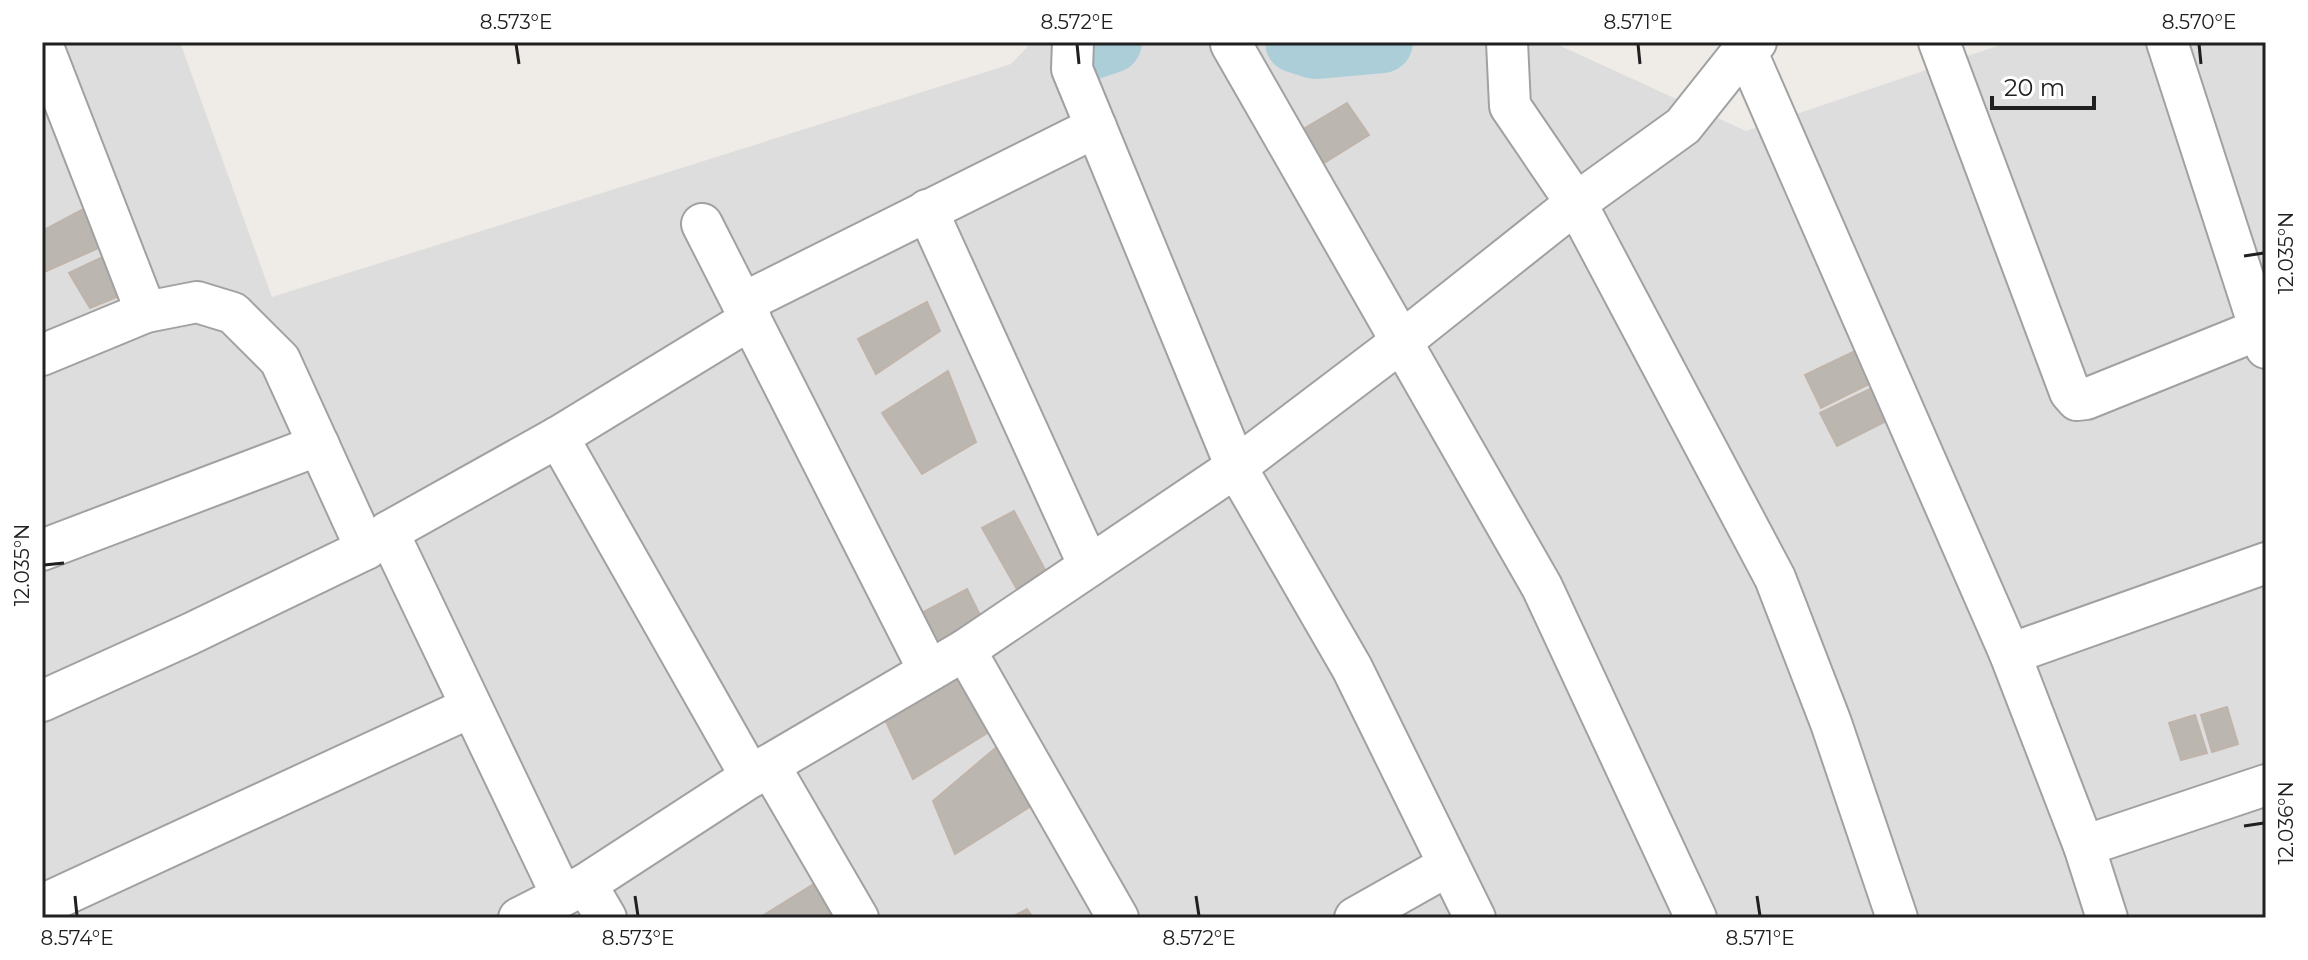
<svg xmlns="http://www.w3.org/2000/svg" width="2308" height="960" font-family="Montserrat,sans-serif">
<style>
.residential{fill:#dedddd}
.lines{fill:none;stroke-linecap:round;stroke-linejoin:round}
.river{stroke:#abced9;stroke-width:62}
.building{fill:#bcb6b0;stroke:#c0b4aa;stroke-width:2}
.minor-casing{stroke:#a1a1a1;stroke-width:44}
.minor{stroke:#fff;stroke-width:40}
.ticks{fill:none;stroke:#202020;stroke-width:3}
.neatline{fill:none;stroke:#202020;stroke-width:3}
.ticks-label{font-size:20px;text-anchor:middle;fill:#202020}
</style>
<rect width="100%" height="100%" fill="#efece7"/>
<polygon class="residential" points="42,42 180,42 272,297 1011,64 1032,42 1552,42 1746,131 2009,42 2266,42 2266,918 42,918"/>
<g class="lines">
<g class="river">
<polyline points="1296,42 1315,48 1382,42"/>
<polyline points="1090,49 1111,42"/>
</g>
</g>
<g class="building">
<polygon points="1347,103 1369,135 1319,166 1300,131"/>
<polygon points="91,205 103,246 42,273 42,231"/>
<polygon points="109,254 122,295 90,308 69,273"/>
<polygon points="927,302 940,331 876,374 858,339"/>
<polygon points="1857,350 1873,382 1821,408 1805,375"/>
<polygon points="948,371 976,442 922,474 882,413"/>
<polygon points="1872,388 1888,420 1837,446 1820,413"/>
<polygon points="1014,511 1051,581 1022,598 982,528"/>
<polygon points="967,589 986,627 931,660 912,618"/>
<polygon points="957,667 989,732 913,779 883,715"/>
<polygon points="2227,707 2238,744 2212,752 2201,715"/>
<polygon points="2195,715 2207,753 2181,760 2169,723"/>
<polygon points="999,745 1031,806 955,854 933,801"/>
<polygon points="820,880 844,918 759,918"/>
<polygon points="1027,909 1033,918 1010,918"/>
</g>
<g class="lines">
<defs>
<g id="minor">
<polyline points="1073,42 1072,69 1236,467 1352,668 1475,918"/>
<polyline points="1507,42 1510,106 1576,203 1775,578 1831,723 1897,918"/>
<polyline points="1939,42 2070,392 2077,400 2086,399 2260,329"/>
<polyline points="2167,42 2266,348"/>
<polyline points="42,44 146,312"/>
<polyline points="1231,44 1542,587 1696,918"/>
<polyline points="1745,48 2010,654 2084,846 2107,918"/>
<polyline points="927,210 1089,566"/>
<polyline points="702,224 929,671"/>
<polyline points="743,303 1096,127"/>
<polyline points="42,355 146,312 197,302 233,313 280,360 366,549"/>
<polyline points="558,437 751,777"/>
<polyline points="388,532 562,896"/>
<polyline points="42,550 319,445"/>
<polyline points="965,650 1118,918"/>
<polyline points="2010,654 2266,563"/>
<polyline points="42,701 190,634 366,549 388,532 558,437 751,319"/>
<polyline points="769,765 858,918"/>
<polyline points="2084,846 2266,785"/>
<polyline points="586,884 606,918"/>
<polyline points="42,905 471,707"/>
<polyline points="519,918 586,884 769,765 965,650 1236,467 1401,342 1576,203 1683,126 1745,48 1756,42"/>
<polyline points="1355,918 1449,865"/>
</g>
</defs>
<use href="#minor" class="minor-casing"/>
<use href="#minor" class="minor"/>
</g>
<path class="ticks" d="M516,44L519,64M1077,44L1079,64M1638,44L1640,64M2199,44L2201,64M2244,256L2264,253M44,565L64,563M2244,826L2264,823M75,896L77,916M635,896L638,916M1196,896L1199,916M1757,896L1760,916"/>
<rect width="2308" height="960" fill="none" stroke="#ffffff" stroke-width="88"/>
<path d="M1992 96v12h102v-12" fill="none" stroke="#202020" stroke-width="4"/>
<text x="2004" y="96" font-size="24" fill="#202020" stroke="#ffffff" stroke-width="6" paint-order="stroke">20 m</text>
<rect x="44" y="44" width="2220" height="872" class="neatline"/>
<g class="ticks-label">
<text x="516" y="29">8.573°E</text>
<text x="1077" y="29">8.572°E</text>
<text x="1638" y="29">8.571°E</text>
<text x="2199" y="29">8.570°E</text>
<text transform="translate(2286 253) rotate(-90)" y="7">12.035°N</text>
<text transform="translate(22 565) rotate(-90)" y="7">12.035°N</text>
<text transform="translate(2286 823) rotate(-90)" y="7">12.036°N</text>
<text x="77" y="945">8.574°E</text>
<text x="638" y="945">8.573°E</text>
<text x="1199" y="945">8.572°E</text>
<text x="1760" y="945">8.571°E</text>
</g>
</svg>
